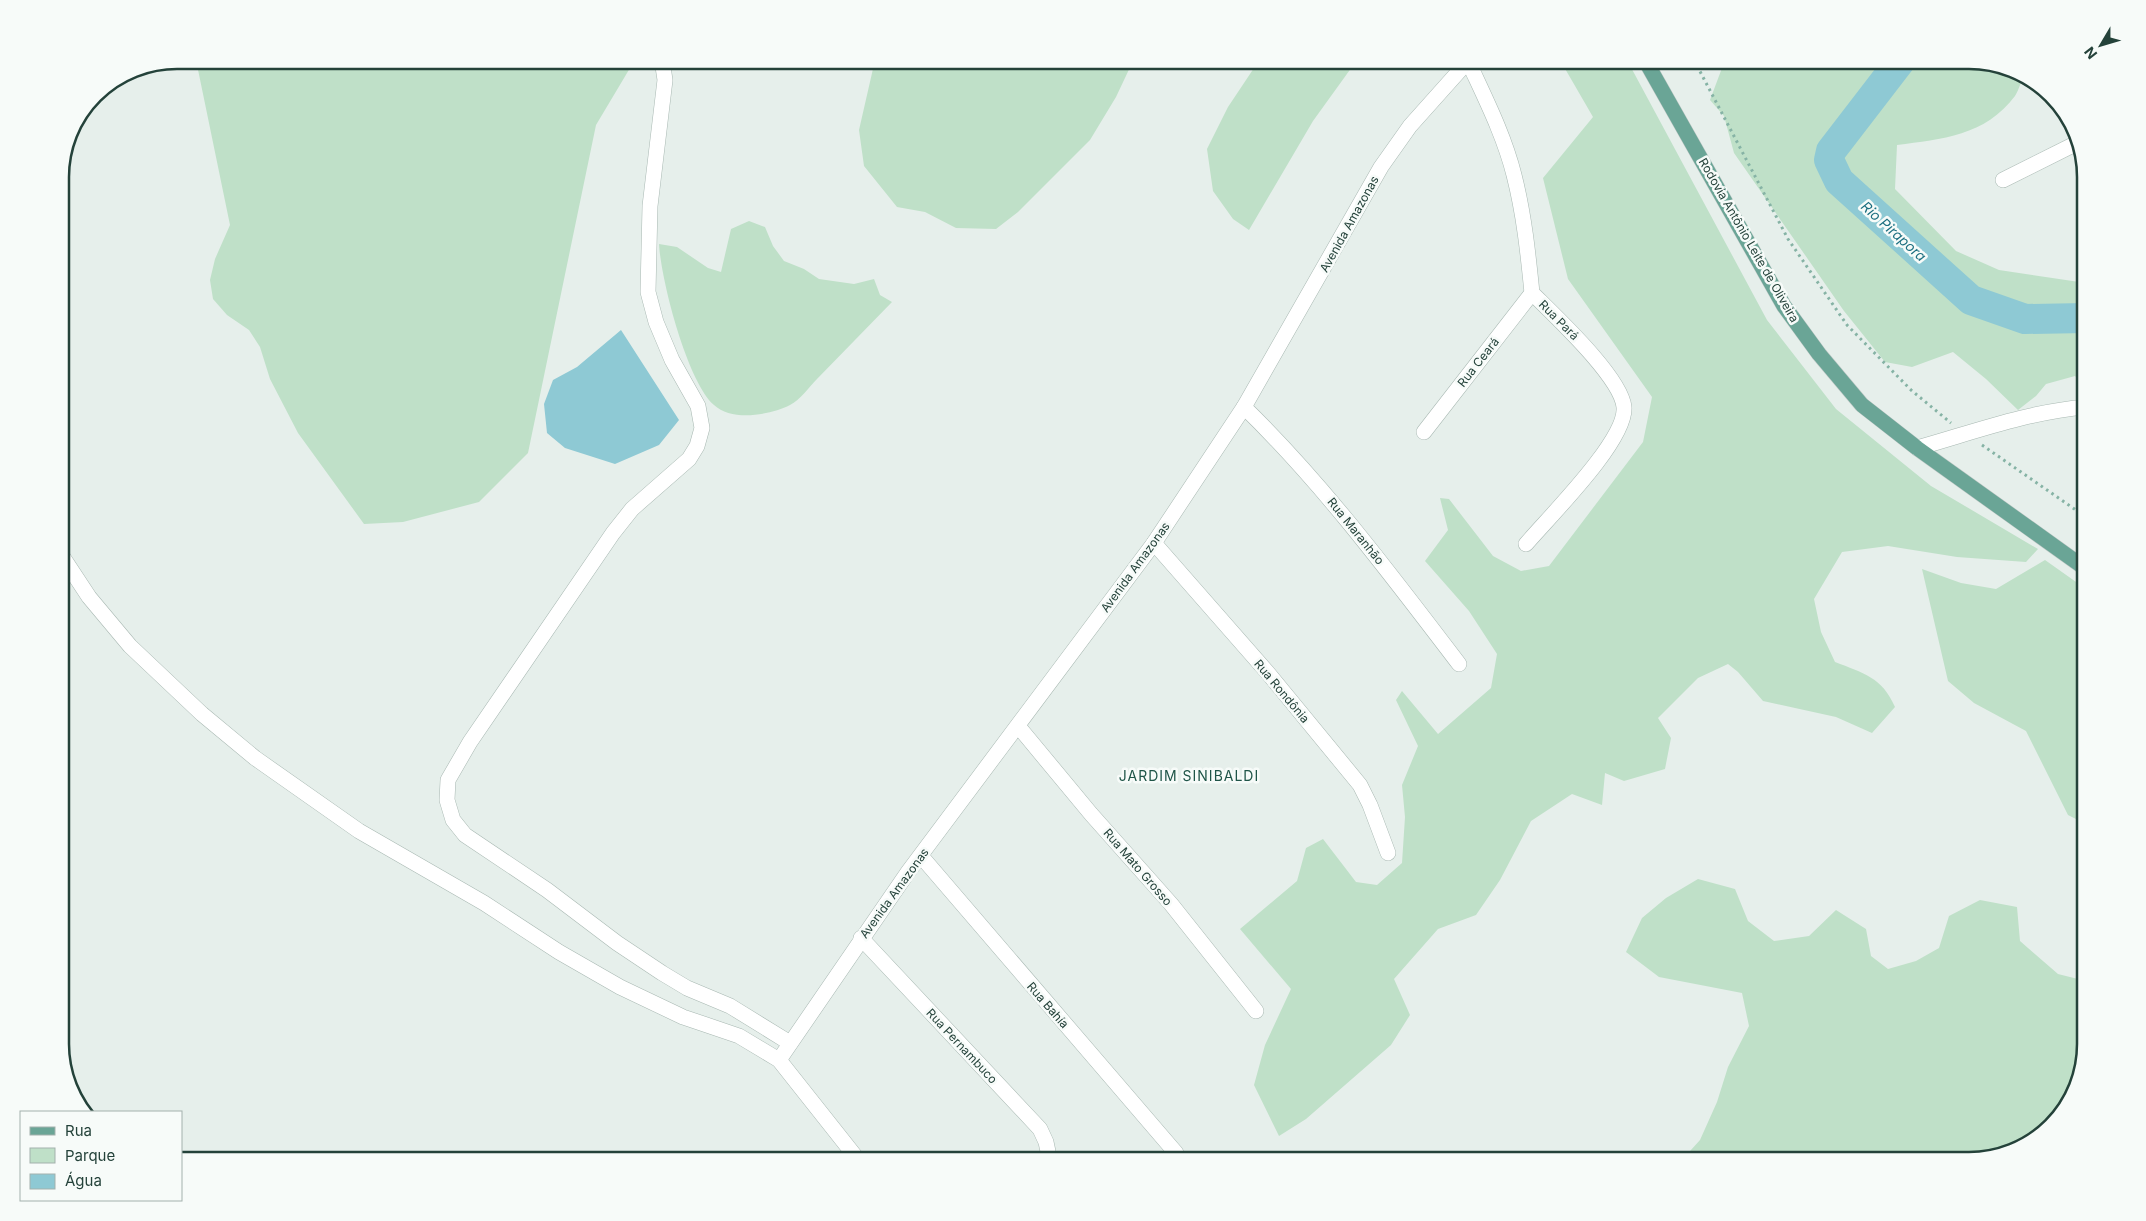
<svg xmlns="http://www.w3.org/2000/svg" width="2146" height="1221" font-family="Inter,sans-serif">
<style>
.green{fill:#bfe0c8}
.water{fill:#8ec9d4}
.lines{fill:none;stroke-linecap:round;stroke-linejoin:round}
.river{stroke:#8ec9d4;stroke-width:30}
.street-casing{stroke:#a8b8b2;stroke-width:16}
.primary-casing{stroke:#c2cac8;stroke-width:16}
.path{stroke:#86b3a5;stroke-width:3;stroke-dasharray:2.5 4;stroke-linecap:butt}
.street{stroke:#fff;stroke-width:15}
.primary{stroke:#6aa596;stroke-width:15}
.labels{text-anchor:middle;dominant-baseline:central;stroke-width:5;stroke-linejoin:round;paint-order:stroke}
.street-label{font-size:12px;fill:#24423a;stroke:#f7fbf9}
.water-label{font-size:14px;font-style:italic;fill:#1c6f80;stroke:#f7fbf9}
.neighbourhood-label{font-size:14px;letter-spacing:1px;fill:#1f5548;stroke:#f7fbf9}
.rim{fill:none;stroke:#24423a;stroke-width:2.5}
</style>
<rect width="100%" height="100%" fill="#e6efeb"/>
<g class="green">
<polygon points="196,60 640,60 633,63 596,125 528,453 479,502 403,522 364,524 298,433 270,379 260,347 249,330 227,315 213,299 210,280 215,259 230,225"/>
<polygon points="875,60 1133,60 1133,61 1116,97 1090,140 1018,212 996,229 956,228 925,212 897,207 864,166 859,130"/>
<polygon points="1252,60 1357,60 1313,121 1249,230 1233,219 1213,191 1207,149 1228,107 1254,68"/>
<path d="M1560,60H1627L1767,320L1836,409L1931,486L2038,549L2026,562L1957,557L1888,546L1842,552L1814,599L1821,632L1835,662C1863,673 1882,677 1895,707L1872,733L1836,717L1763,701L1738,672L1728,664L1698,678L1658,718L1671,738L1665,769L1624,781L1605,773L1602,805L1572,794L1531,821L1500,880L1476,915L1438,929L1394,979L1410,1015L1391,1045L1306,1119L1279,1136L1254,1085L1265,1045L1291,989L1240,929L1297,881L1306,848L1323,839L1356,882L1377,885L1402,863L1405,817L1402,785L1418,746L1396,700L1402,691L1438,734L1491,688L1497,654L1469,611L1425,561L1448,530L1440,498L1449,499L1493,556L1521,571L1549,566L1643,442L1652,397L1568,279L1543,178L1593,117Z"/>
<path d="M1725,60H1969L2024,75C2021,81 2019,90 2015,96C1985,136 1942,139 1897,145L1895,189L1956,251L1999,270L2086,283V386L2075,376L2046,384L2036,396L2018,410L1986,379L1953,352L1912,367L1885,362L1844,311L1734,153L1724,116L1710,100Z"/>
<path d="M749,221L765,227L773,246L784,261L804,269L819,279L854,284L874,279L880,295L892,302C867,328 842,353 817,379C809,387 800,400 790,405C770,415 732,422 714,405C687,381 661,280 659,244L677,247L708,268L721,272L731,229Z"/>
<polygon points="2045,560 2086,589 2086,824 2068,815 2026,731 1974,703 1948,681 1922,569 1961,583 1996,589"/>
<polygon points="1698,879 1735,889 1748,921 1774,941 1809,936 1836,910 1866,929 1871,956 1888,969 1916,961 1939,948 1949,916 1980,900 2017,907 2020,941 2058,974 2086,981 2086,1044 2070,1102 2028,1145 1969,1161 1681,1161 1700,1140 1717,1102 1728,1067 1749,1026 1742,993 1659,977 1626,952 1642,918 1666,898"/>
</g>
<polygon class="water" points="621,330 679,420 659,445 615,464 565,448 547,433 544,404 553,380 577,367"/>
<g class="lines">
<polyline class="river" points="1901,60 1831,151 1829,160 1839,181 1971,300 2025,319 2086,318"/>
<defs>
<g id="street">
<polyline points="662,60 665,80 650,206 648,292 656,322 672,360 698,406 702,428 697,446 689,459 632,509 613,533 470,742 448,780 447,800 453,820 465,835 547,890 617,943 662,973 687,988 730,1006 790,1043"/>
<path d="M1468,61C1485,98 1504,135 1514,175C1524,214 1528,253 1532,293C1554,315 1621,377 1624,407C1627,440 1549,517 1526,544"/>
<polyline points="2003,180 2077,143"/>
<path d="M1244,407C1324,485 1391,575 1459,664"/>
<polyline points="1424,432 1532,293"/>
<path d="M1917,448C1974,432 2027,412 2086,407"/>
<polyline points="1154,543 1268,673 1360,785 1370,805 1388,853"/>
<polyline points="60,553 89,597 130,646 202,714 255,758 359,831 484,903 559,952 620,987 683,1017 739,1036 779,1060 859,1161"/>
<polyline points="1018,726 1091,814 1171,904 1256,1011"/>
<polyline points="921,856 1176,1153"/>
<polyline points="861,938 1040,1129 1046,1142 1050,1161"/>
<polyline points="779,1060 908,872 1154,543 1244,407 1381,167 1410,126 1469,60"/>
</g>
<polyline id="primary" points="1645,60 1784,306 1819,354 1862,405 1917,448 2086,569"/>
</defs>
<use href="#street" class="street-casing"/>
<use href="#primary" class="primary-casing"/>
<g class="path">
<polyline points="1694,60 1788,239 1847,325 1911,390 1951,423"/>
<polyline points="1982,445 2086,517"/>
</g>
<use href="#street" class="street"/>
<use href="#primary" class="primary"/>
</g>
<g class="labels">
<g class="street-label">
<text transform="translate(1349 224) rotate(-61)">Avenida Amazonas</text>
<text transform="translate(1749 240) rotate(60)">Rodovia Antônio Leite de Oliveira</text>
<text transform="translate(1559 320) rotate(45)">Rua Pará</text>
<text transform="translate(1478 362) rotate(-52)">Rua Ceará</text>
<text transform="translate(1356 531) rotate(51)">Rua Maranhão</text>
<text transform="translate(1135 567) rotate(-54)">Avenida Amazonas</text>
<text transform="translate(1282 691) rotate(50)">Rua Rondônia</text>
<text transform="translate(1138 867) rotate(49)">Rua Mato Grosso</text>
<text transform="translate(894 893) rotate(-54)">Avenida Amazonas</text>
<text transform="translate(1048 1005) rotate(49)">Rua Bahía</text>
<text transform="translate(962 1046) rotate(47)">Rua Pernambuco</text>
</g>
<g class="water-label">
<text transform="translate(1894 231) rotate(42)">Rio Pirapora</text>
</g>
<g class="neighbourhood-label">
<text x="1189" y="775">JARDIM SINIBALDI</text>
</g>
</g>
<path d="M0 0H2146V1221H0ZM177 69H1969A108 108 0 0 1 2077 177V1044A108 108 0 0 1 1969 1152H177A108 108 0 0 1 69 1044V177A108 108 0 0 1 177 69Z" fill="#f7fbf9" fill-rule="evenodd"/>
<path class="rim" d="M177 69H1969A108 108 0 0 1 2077 177V1044A108 108 0 0 1 1969 1152H177A108 108 0 0 1 69 1044V177A108 108 0 0 1 177 69Z"/>
<rect x="20" y="1111" width="162" height="90" fill="#f7fbf9" stroke="#a3b1ad"/>
<rect x="30" y="1127" width="25" height="8" fill="#6aa596" stroke="#a3b1ad"/>
<text x="65" y="1136" font-size="15" fill="#24423a">Rua</text>
<rect x="30" y="1148" width="25" height="15" fill="#bfe0c8" stroke="#a3b1ad"/>
<text x="65" y="1161" font-size="15" fill="#24423a">Parque</text>
<rect x="30" y="1174" width="25" height="15" fill="#8ec9d4" stroke="#a3b1ad"/>
<text x="65" y="1186" font-size="15" fill="#24423a">Água</text>
<g transform="translate(2101 45) rotate(232)" stroke="#f7fbf9" stroke-width="4" paint-order="stroke">
<path d="M0-4L9 19L0 12L-9 19Z" fill="#24423a"/>
<text y="-8" font-size="14" font-weight="bold" text-anchor="middle" fill="#24423a">N</text>
</g>
</svg>
